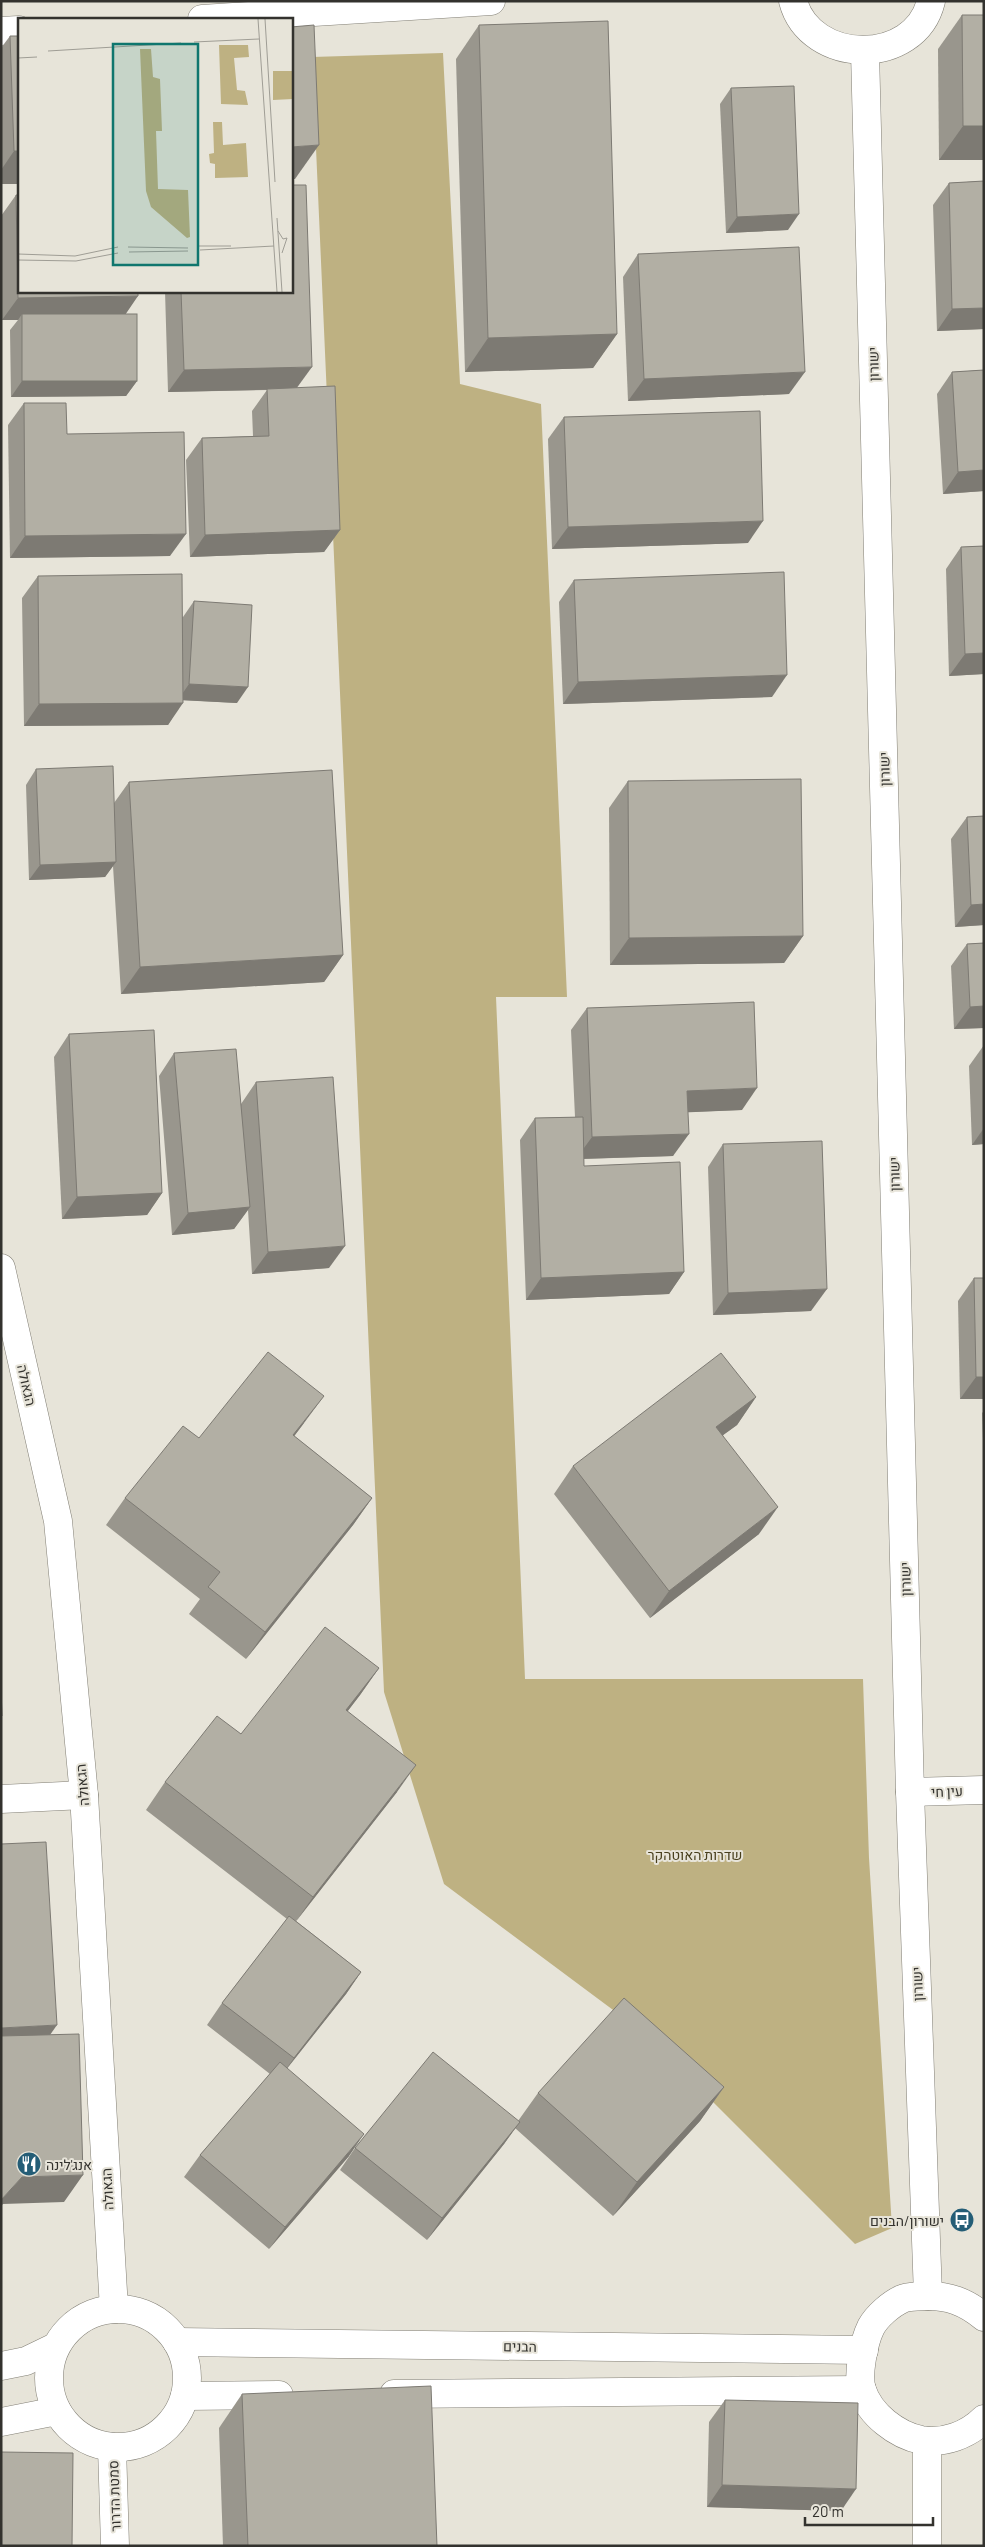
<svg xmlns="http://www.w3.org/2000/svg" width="985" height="2547" font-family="Barlow,Heebo,sans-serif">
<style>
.green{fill:#beb182}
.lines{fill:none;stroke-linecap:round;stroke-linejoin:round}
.minor-casing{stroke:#827f75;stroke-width:29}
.tertiary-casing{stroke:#827f75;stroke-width:29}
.minor{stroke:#fff;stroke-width:28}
.tertiary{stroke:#fff;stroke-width:28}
.wall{fill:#99968d}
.shaded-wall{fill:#7d7a73}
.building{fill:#b2afa4;stroke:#7d7a73}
.labels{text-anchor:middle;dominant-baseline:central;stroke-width:4;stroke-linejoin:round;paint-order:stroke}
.street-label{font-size:14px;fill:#33322e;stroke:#e7e4d9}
.park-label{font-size:14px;fill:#483f1d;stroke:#e7e4d9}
.poi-label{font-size:14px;fill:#33322e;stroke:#e7e4d9;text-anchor:start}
.inset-road{fill:none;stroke:#9f9d95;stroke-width:1}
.view{fill:#0f766e;fill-opacity:0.15;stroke:#0f766e;stroke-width:2.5}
.inset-edge{fill:none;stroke:#33322e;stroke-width:2.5}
</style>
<rect width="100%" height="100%" fill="#e7e4d9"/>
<polygon class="green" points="443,53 460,384 541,404 567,997 496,997 525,1679 863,1679 869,1858 892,2228 855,2244 644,2033 444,1884 384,1692 312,57"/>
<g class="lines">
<defs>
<g id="minor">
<polyline points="865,52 910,1792 928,2296"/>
<polyline points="1,1268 58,1521 84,1795 114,2309"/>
<polyline points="910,1792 984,1790"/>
<polyline points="1,1799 84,1795"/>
<polyline points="927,2441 927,2546"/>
<polyline points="112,2447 115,2546"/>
</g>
<g id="tertiary">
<path d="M793,1C810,65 915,67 931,1"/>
<polyline points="202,19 491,1"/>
<polyline points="1,31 19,30"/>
<circle cx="118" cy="2378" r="69"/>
<path d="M984,2317C966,2302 948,2295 924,2296C918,2297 908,2296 902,2299C891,2304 877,2316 871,2327C864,2341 857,2375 862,2390C870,2415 897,2435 921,2440C944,2444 968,2435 984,2419"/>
<polyline points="177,2342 864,2350"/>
<polyline points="1,2366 26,2361 55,2347"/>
<polyline points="394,2394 862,2390"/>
<polyline points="185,2396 279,2395"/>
<polyline points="1,2422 57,2411"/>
</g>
</defs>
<use href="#minor" class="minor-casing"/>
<use href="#tertiary" class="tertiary-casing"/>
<use href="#minor" class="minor"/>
<use href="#tertiary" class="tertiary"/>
</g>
<g class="wall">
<polygon points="962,15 984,160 939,160 938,49"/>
<polygon points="479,25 617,334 593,368 465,372 456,59"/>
<polygon points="10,36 19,36 19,184 1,184 1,48"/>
<polygon points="731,88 788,230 726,233 720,104"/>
<polygon points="984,181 984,329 937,331 933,205 949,183"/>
<polygon points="16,195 126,314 137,381 126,396 11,397 10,330 18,320 2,320 1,216"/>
<polygon points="638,254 789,394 628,401 623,277"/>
<polygon points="165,291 291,291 297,388 340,530 324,552 190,557 186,460 202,438 253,436 252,411 267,390 168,392"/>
<polygon points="984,370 984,491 943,494 937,394 952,372"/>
<polygon points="24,403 67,434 170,556 10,558 8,425"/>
<polygon points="564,417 748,543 552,549 548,439"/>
<polygon points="984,546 984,674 949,676 946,569 961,547"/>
<polygon points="38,576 183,617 194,601 237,703 183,700 168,725 24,726 22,598"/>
<polygon points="574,580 772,697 563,704 559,602"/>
<polygon points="36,769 114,803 129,782 343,955 324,982 121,994 113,866 105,877 29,880 26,785"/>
<polygon points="628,781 803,936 784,963 610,965 609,808"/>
<polygon points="984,816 984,925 955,927 951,839 967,817"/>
<polygon points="984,943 984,1028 954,1029 951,966 967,944"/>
<polygon points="587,1008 742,1110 688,1112 673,1156 584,1159 584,1166 684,1272 669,1294 526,1300 520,1140 535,1118 575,1117 571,1030"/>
<polygon points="69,1034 162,1193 147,1215 62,1219 54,1057"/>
<polygon points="984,1045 984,1144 972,1145 969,1066"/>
<polygon points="174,1053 241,1104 256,1082 329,1268 252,1274 248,1210 234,1229 172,1235 159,1076"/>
<polygon points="723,1144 811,1311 713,1315 708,1167"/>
<polygon points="974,1278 984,1278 984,1399 960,1399 958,1301"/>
<polygon points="756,1397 737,1425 723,1435 759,1534 650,1618 554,1494 573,1466"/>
<polygon points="984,1411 984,1464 982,1413"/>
<polygon points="304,1423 294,1436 372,1498 353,1525 246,1659 189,1614 200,1599 106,1525 125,1498 199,1438"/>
<polygon points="379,1668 360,1695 347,1712 397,1792 296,1921 361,1972 346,1994 287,2068 349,2156 269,2249 184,2177 200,2155 270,2074 207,2025 222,2003 287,1919 146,1810 165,1782 241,1734"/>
<polygon points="724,2087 700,2121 613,2216 515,2128 504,2144 427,2240 340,2170 355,2148 518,2121 538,2093"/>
<polygon points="242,2394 437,2546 223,2546 219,2428"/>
<polygon points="725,2400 841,2511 707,2507 709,2422"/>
</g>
<g class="shaded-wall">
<polygon points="963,126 984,126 984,160 939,160"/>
<polygon points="319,145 295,179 291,179 291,147"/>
<polygon points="14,151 19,151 19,184 1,184 1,170"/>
<polygon points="799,214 788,230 726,233 737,217"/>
<polygon points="138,296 123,318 22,314 18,320 2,320 18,298"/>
<polygon points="984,308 984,329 937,331 952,309"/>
<polygon points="617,334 593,368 465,372 488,338"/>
<polygon points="312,367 296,389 168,392 184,370"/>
<polygon points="805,372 789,394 628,401 644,379"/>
<polygon points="22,381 137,381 126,396 11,397"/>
<polygon points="984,470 984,491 943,494 958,472"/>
<polygon points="763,521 748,543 552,549 568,527"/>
<polygon points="340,530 324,552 190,557 205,535"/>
<polygon points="186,534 170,556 10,558 25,536"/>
<polygon points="984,653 984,674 949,676 965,654"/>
<polygon points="787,675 772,697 563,704 578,682"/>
<polygon points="189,684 248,687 237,703 178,700"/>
<polygon points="183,703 168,725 24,726 39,704"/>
<polygon points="116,862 105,877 29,880 40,865"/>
<polygon points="984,904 984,925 955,927 971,905"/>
<polygon points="803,936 784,963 610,965 629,938"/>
<polygon points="343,955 324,982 121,994 140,967"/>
<polygon points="984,1006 984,1028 954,1029 970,1007"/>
<polygon points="757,1088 742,1110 672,1113 687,1091"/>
<polygon points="984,1128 984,1144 972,1145"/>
<polygon points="689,1134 673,1156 576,1159 592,1137"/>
<polygon points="162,1193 147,1215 62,1219 77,1197"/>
<polygon points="250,1207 234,1229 172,1235 188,1213"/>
<polygon points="345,1246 329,1268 252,1274 268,1252"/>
<polygon points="684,1272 669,1294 526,1300 541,1278"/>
<polygon points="827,1289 811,1311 713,1315 728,1293"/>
<polygon points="976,1377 984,1377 984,1399 960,1399"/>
<polygon points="324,1396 304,1423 274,1463 293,1435"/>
<polygon points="756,1397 737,1425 697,1454 716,1427"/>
<polygon points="372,1498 353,1525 246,1659 265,1632"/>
<polygon points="778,1507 759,1534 650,1618 669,1591"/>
<polygon points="379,1668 360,1695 327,1738 346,1710"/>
<polygon points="416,1765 397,1792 294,1924 313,1897"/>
<polygon points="361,1972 346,1994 278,2080 294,2058"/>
<polygon points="57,2025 38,2052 1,2054 1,2028"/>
<polygon points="724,2087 700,2121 613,2216 637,2182"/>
<polygon points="520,2122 504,2144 427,2240 442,2218"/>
<polygon points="364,2134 349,2156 269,2249 285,2227"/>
<polygon points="83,2175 64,2202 3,2204 1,2206 1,2200 22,2177"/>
<polygon points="722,2485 856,2489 841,2511 707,2507"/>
</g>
<g class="building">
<polygon points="962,15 984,15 984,126 963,126"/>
<polygon points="608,21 617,334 488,338 479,25"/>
<polygon points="314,25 319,145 291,147 291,27"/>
<polygon points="10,36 19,36 19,151 14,151"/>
<polygon points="794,86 799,214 737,217 731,88"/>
<polygon points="984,181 984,308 952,309 949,183"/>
<polygon points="291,185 306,185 312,367 184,370 181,291 291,291"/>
<polygon points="16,195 19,195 19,291 138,291 138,296 18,298"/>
<polygon points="799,247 805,372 644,379 638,254"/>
<rect x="22" y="314" width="115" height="67"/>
<polygon points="984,370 984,470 958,472 952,372"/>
<polygon points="335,386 340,530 205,535 202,438 269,436 267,389"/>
<polygon points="24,403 66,403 67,434 184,432 186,534 25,536"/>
<polygon points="760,411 763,521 568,527 564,417"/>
<polygon points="984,546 984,653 965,654 961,547"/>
<polygon points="784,572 787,675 578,682 574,580"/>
<polygon points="182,574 183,703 39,704 38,576"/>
<polygon points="194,601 252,605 248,687 189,684"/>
<polygon points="113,766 116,862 40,865 36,769"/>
<polygon points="332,770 343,955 140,967 129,782"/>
<polygon points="801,779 803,936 629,938 628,781"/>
<polygon points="984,816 984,904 971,905 967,817"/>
<polygon points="984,943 984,1006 970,1007 967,944"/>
<polygon points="754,1002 757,1088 687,1091 689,1134 592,1137 587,1008"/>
<polygon points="154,1030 162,1193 77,1197 69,1034"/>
<polygon points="236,1049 250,1207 188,1213 174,1053"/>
<polygon points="333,1077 345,1246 268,1252 256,1082"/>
<polygon points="583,1117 584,1166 680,1162 684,1272 541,1278 535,1118"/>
<polygon points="822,1141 827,1289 728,1293 723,1144"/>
<polygon points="974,1278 984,1278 984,1377 976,1377"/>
<polygon points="268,1352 324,1396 293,1435 372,1498 265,1632 208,1587 220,1572 125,1498 183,1426 199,1438"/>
<polygon points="721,1353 756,1397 716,1427 778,1507 669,1591 573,1466"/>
<polygon points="325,1627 379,1668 346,1710 416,1765 313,1897 165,1782 217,1716 241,1734"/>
<polygon points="1,1689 2,1716 1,1717"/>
<polygon points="46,1842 57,2025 1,2028 1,1844"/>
<polygon points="289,1916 361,1972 294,2058 222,2003"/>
<polygon points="624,1998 724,2087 637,2182 538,2093"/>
<polygon points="79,2034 83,2175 22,2177 1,2200 1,2036"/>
<polygon points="433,2052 520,2122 442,2218 355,2148"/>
<polygon points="280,2062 364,2134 285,2227 200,2155"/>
<polygon points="431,2386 437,2546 248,2546 242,2394"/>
<polygon points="725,2400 858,2403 856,2489 722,2485"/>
<polygon points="1,2452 73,2453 72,2546 1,2546"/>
</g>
<defs>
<symbol id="restaurant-disc" viewBox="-11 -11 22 22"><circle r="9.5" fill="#245d76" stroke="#e7e4d9"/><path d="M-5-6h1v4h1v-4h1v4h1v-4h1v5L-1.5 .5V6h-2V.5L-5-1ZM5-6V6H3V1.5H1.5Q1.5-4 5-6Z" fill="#fff"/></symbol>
<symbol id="bus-disc" viewBox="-11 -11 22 22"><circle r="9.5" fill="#245d76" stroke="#e7e4d9"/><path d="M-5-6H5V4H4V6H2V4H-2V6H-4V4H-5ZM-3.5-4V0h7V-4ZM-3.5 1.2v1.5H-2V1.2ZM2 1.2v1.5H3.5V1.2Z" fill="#fff"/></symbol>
</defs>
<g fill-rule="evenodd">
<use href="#restaurant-disc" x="15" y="2150" width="28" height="28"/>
<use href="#bus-disc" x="948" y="2206" width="28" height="28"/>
</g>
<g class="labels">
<g class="street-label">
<text transform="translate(873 364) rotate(-91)">ישורון</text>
<text transform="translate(884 769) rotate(-91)">ישורון</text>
<text transform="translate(894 1174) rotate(-91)">ישורון</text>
<text transform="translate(27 1385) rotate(77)">הגאולה</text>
<text transform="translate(905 1579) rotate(-91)">ישורון</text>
<text transform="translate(82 1785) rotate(-95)">הגאולה</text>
<text transform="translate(947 1791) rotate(-2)">עין חי</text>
<text transform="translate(917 1984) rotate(-92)">ישורון</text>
<text transform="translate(107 2189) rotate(-93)">הגאולה</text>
<text transform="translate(520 2346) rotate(1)">הבנים</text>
<text transform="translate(114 2496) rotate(-92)">סמטת הדרור</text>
</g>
<g class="park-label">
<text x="695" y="1854">שדרות האוטהקר</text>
</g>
<g class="poi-label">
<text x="46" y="2164">אנג'לינה</text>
<text x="944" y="2220" text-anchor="end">ישורון/הבנים</text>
</g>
</g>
<g transform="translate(18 18)">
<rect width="275" height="275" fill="#e7e4d9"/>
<path d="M230,27L231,39L216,40L219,72L227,73L230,87L203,86L201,27ZM122,31H133L135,59L142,61L144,113H138L140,171L170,172L172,219L169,220L133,189L128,173ZM255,53H275V81L255,82ZM195,104H204L205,127L228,125L230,159L197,160V146L192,145L191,136L196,135Z" fill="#beb182"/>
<path class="inset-road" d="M240,1L259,274M247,1L257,164M176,24L241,21M30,33L163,25M0,40L19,39M259,200L264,274M260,213L265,221L269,220L264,235M181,228H213M110,229L170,230M182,232L256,228M111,234L170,233M0,236L57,238L100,229M0,242L58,243L100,235"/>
<path class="view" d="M95,26H180V247H95Z"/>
<rect width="275" height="275" class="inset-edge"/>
</g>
<rect width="985" height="2547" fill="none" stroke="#33322e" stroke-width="5"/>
<path d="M805 2517v8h128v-8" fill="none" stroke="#33322e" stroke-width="2.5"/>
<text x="812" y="2517" font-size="15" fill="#33322e" stroke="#e7e4d9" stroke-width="4" paint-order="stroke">20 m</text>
</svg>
